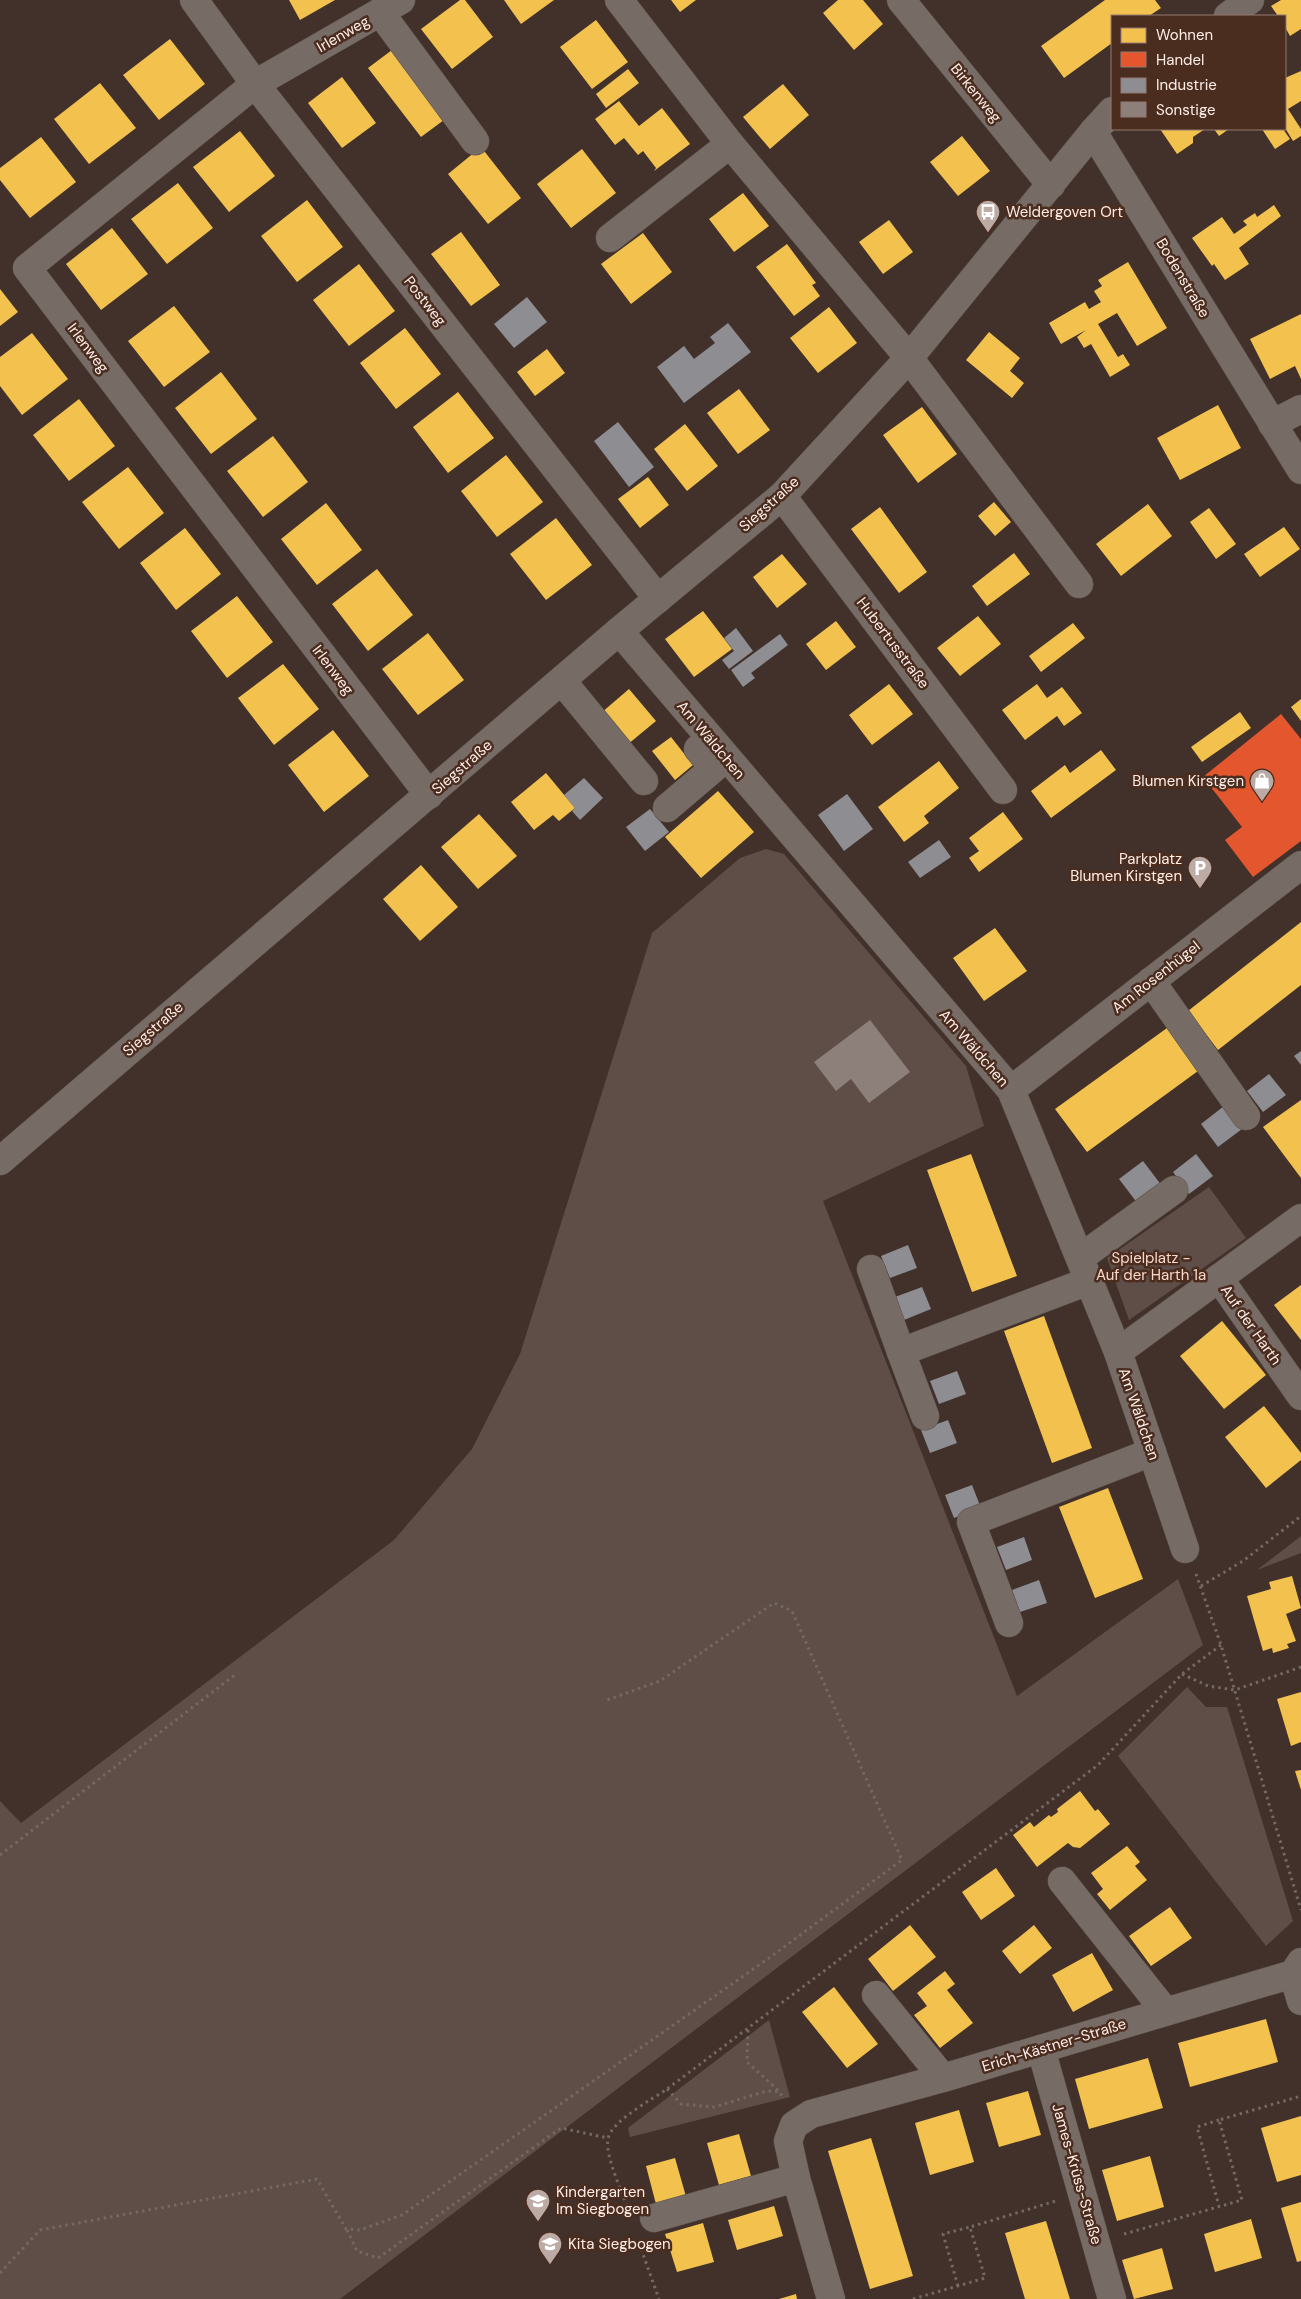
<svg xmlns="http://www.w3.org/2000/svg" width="1301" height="2299" font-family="'DM Sans',sans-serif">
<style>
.green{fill:#5e4e47}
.homes{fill:#f2c14e}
.shops{fill:#e4572e}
.industry{fill:#8d8d92}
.building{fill:#8d7f79}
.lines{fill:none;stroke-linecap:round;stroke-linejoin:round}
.minor-casing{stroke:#5d504a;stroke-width:29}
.path{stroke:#746864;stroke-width:3;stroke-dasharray:2.5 4;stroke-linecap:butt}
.minor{stroke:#776b66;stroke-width:28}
.labels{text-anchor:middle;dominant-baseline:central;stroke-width:5;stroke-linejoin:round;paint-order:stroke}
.street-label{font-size:15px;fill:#feede7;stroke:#4b2d20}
.poi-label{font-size:15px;fill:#feede7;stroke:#4b2d20;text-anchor:start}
.park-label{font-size:15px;fill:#fad8ca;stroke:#4b2d20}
</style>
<rect width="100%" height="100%" fill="#41312a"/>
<g class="green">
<polygon points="766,849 784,854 966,1066 984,1126 823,1201 1017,1696 1178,1579 1203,1645 340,2299 0,2299 0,1801 21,1823 394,1540 472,1449 520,1354 652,933 740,858"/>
<polygon points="1209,1187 1246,1238 1129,1320 1107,1258"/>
<polygon points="1301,1536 1301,1553 1257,1570"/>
<polygon points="1187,1687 1206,1707 1227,1707 1293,1921 1266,1946 1118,1756"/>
<polygon points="769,2020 790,2097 630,2137 628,2128"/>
</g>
<g class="homes">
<polygon points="289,0 335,0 300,20"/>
<polygon points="460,0 465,0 493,37 452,69 421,29"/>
<polygon points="504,0 554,0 521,24"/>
<polygon points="671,0 696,0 680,12"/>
<polygon points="838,0 863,0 883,24 854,50 823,13"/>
<polygon points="1105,0 1155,0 1161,8 1149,16 1112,16 1112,43 1064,78 1041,46"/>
<polygon points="1281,0 1301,0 1301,29 1290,36 1285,27 1285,16 1278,16 1271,6"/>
<polygon points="596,20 628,62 592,89 560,47"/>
<polygon points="170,39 205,84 159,120 123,75"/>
<polygon points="396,47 448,117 421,137 368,68"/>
<polygon points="628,69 639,83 606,108 596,94"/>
<polygon points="1301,71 1301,101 1288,109 1301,129 1301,136 1293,141 1285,128 1285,78"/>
<polygon points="342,77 376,123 342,148 308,103"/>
<polygon points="100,83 136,128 89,164 54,119"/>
<polygon points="783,84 809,115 770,149 743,117"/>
<polygon points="619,101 639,126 662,108 690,144 654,171 656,168 643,151 638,155 624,138 615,145 595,119"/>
<polygon points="1160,129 1205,129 1193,137 1193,143 1177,154"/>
<polygon points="1214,129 1229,129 1219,136"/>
<polygon points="1262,129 1283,129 1290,139 1275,149"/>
<polygon points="240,131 275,176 229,212 193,167"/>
<polygon points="962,136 990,171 958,196 930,162"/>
<polygon points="41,137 76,182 30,218 0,180 0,168"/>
<polygon points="481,147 521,198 488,224 448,174"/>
<polygon points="582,149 616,193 571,228 537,184"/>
<polygon points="178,183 213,228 167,264 131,219"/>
<polygon points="743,193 769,226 734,252 709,219"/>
<polygon points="307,200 343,247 297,282 261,236"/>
<polygon points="1274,205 1281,216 1239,248 1249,264 1225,280 1214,264 1212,266 1192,238 1222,217 1234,234 1247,225 1243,221 1255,213 1257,217"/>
<polygon points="889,220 913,252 883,274 859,242"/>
<polygon points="112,228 148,274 101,310 66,264"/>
<polygon points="461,232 500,285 471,306 431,254"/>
<polygon points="643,233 672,272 631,304 601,264"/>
<polygon points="787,244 816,283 812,285 820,296 794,316 756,267"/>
<polygon points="1128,262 1167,328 1137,346 1117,313 1098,324 1118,357 1123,354 1130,365 1110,377 1091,344 1084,348 1077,337 1086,330 1061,344 1049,323 1085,302 1089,309 1101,302 1094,291 1102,286 1098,280"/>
<polygon points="359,264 395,311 349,346 313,300"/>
<polygon points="0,289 18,312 0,326"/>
<polygon points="174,306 210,352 164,387 128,341"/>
<polygon points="829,307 857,343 818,373 790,338"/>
<polygon points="1301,314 1301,379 1295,366 1270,379 1250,339"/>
<polygon points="405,328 441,374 396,409 360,363"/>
<polygon points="989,332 1020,358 1010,371 1024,383 1012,398 966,360"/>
<polygon points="32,333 68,379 22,415 0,386 0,357"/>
<polygon points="547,349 565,373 535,396 517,372"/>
<polygon points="221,372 257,419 211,454 175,408"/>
<polygon points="739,389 770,430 738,454 707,413"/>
<polygon points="458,392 494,438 448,473 413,427"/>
<polygon points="79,399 115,446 69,481 33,435"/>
<polygon points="1218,405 1241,448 1180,480 1157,438"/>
<polygon points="922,407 957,454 918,483 883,435"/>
<polygon points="685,424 718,466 687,491 654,449"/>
<polygon points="273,436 308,482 263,517 227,471"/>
<polygon points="506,455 543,502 497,537 461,491"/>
<polygon points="128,467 164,513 119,549 82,502"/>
<polygon points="648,477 669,505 640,528 618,499"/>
<polygon points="994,502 1011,522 995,536 978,516"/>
<polygon points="326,503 362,550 317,585 281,539"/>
<polygon points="1148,504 1172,536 1121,576 1096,544"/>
<polygon points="880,507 927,572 899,593 851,529"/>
<polygon points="1209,508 1236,544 1216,559 1190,522"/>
<polygon points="556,518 592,565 546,600 510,554"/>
<polygon points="1284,527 1300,549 1260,577 1244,554"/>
<polygon points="185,528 221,574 176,610 140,563"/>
<polygon points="1014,553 1030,574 987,606 972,586"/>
<polygon points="782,554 807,584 777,608 753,577"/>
<polygon points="377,569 413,615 368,651 332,604"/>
<polygon points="237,596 273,642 227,678 191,631"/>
<polygon points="703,611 732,649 694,677 665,639"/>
<polygon points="978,616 1001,644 960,676 937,648"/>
<polygon points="836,621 856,647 826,670 806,644"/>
<polygon points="1073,623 1085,638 1041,672 1029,656"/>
<polygon points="428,633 464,680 418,715 382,669"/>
<polygon points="283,664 319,709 274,745 238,698"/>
<polygon points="889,684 913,714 872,745 849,715"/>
<polygon points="1037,684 1047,698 1062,687 1082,713 1064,726 1057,716 1025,740 1002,710"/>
<polygon points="629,689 656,721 627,745 601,713"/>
<polygon points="1301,699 1301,721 1291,707"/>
<polygon points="1240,712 1251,728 1202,762 1191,747"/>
<polygon points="333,730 369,776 324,812 288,765"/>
<polygon points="671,737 693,765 675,780 652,751"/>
<polygon points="1101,750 1116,770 1051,818 1031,791 1065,765 1070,773"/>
<polygon points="939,761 959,788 924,816 929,823 904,842 878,807"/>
<polygon points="546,773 575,808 559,821 553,815 534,830 511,802"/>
<polygon points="718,791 754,832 701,878 665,837"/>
<polygon points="1003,812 1023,839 979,872 969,858 979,851 969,838"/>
<polygon points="479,814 517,856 478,889 441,847"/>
<polygon points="421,865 458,907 420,941 383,899"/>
<polygon points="1301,922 1301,985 1218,1050 1188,1011"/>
<polygon points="995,928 1027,971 984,1001 953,958"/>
<polygon points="1167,1028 1198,1071 1087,1152 1055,1109"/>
<polygon points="1301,1100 1301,1178 1263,1127"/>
<polygon points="971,1154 1017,1276 972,1292 927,1170"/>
<polygon points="1301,1285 1301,1340 1274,1305"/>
<polygon points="1044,1316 1092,1448 1052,1463 1004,1331"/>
<polygon points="1222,1321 1266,1375 1224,1409 1180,1356"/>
<polygon points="1264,1406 1301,1453 1301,1460 1266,1488 1225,1437"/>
<polygon points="1108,1488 1143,1579 1095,1598 1059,1507"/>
<polygon points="1292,1576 1301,1608 1286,1614 1296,1641 1287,1644 1289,1648 1273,1653 1272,1648 1263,1651 1247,1596 1271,1589 1269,1582"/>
<polygon points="1301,1692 1301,1742 1291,1746 1277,1699"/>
<polygon points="1301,1770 1301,1790 1295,1771"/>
<polygon points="1080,1791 1095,1811 1098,1809 1110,1824 1080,1848 1073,1847 1068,1843 1037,1867 1013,1835 1030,1822 1034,1827 1049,1815 1051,1817 1058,1812 1057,1809"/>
<polygon points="1127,1846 1140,1862 1135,1866 1147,1880 1110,1910 1097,1894 1103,1889 1091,1873"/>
<polygon points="996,1868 1015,1896 981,1920 962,1892"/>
<polygon points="1170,1907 1192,1938 1151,1966 1129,1936"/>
<polygon points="910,1925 936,1957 893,1991 868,1959"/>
<polygon points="1034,1925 1052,1948 1020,1974 1002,1951"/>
<polygon points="1092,1953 1113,1990 1073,2012 1052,1975"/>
<polygon points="945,1971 955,1984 947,1990 973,2023 940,2048 914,2015 927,2006 917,1993"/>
<polygon points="834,1987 878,2044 847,2068 802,2012"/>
<polygon points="1266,2019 1278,2062 1190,2087 1178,2043"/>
<polygon points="1148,2058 1163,2108 1089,2129 1075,2079"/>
<polygon points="1028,2091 1041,2135 999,2147 986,2103"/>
<polygon points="959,2110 974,2162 930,2175 915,2123"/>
<polygon points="1301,2116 1301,2175 1277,2182 1261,2128"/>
<polygon points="739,2134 751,2176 719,2185 707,2143"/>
<polygon points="871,2138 913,2276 870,2289 828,2151"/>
<polygon points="1150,2156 1164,2207 1117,2221 1102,2170"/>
<polygon points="675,2158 687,2200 657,2208 646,2166"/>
<polygon points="1301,2202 1301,2261 1297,2262 1281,2208"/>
<polygon points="774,2206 783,2236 737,2250 728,2220"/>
<polygon points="1251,2219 1262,2258 1215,2272 1204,2234"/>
<polygon points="1046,2221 1069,2296 1070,2299 1025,2299 1005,2233"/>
<polygon points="703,2223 714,2262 677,2272 665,2234"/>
<polygon points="1162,2248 1173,2289 1134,2299 1122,2260"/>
<polygon points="796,2294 797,2299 779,2299"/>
</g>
<polygon class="shops" points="1281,714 1301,739 1301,841 1253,877 1225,840 1242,827 1203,777"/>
<g class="industry">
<polygon points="527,297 547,322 514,348 494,324"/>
<polygon points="728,323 751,352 684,403 657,367 684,346 694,359 715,343 710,337"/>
<polygon points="618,422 654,467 629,487 594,441"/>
<polygon points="736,628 753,651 729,669 722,660 734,651 724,638"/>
<polygon points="780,634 788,645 751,673 755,678 743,687 731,670"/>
<polygon points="584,778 603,798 580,820 572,811 575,808 564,795"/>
<polygon points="847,794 873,829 844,851 818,815"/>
<polygon points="650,809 669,832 645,851 626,827"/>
<polygon points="939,840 951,857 920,878 908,862"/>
<polygon points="1301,1051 1301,1065 1294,1056"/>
<polygon points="1269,1074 1286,1095 1263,1112 1247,1091"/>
<polygon points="1224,1106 1242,1129 1218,1147 1201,1124"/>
<polygon points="1196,1154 1213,1176 1189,1194 1173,1172"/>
<polygon points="1143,1161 1162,1186 1138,1204 1119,1179"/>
<polygon points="908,1245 917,1268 890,1278 881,1256"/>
<polygon points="922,1287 931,1309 904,1320 895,1297"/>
<polygon points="957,1371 966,1394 939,1404 930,1381"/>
<polygon points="948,1420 957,1443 930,1453 921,1430"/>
<polygon points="972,1485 981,1508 954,1518 945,1495"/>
<polygon points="1024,1537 1032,1560 1006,1570 997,1547"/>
<polygon points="1039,1580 1047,1603 1020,1612 1012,1590"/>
</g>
<polygon class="building" points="870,1020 910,1072 869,1103 851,1079 836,1091 814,1062"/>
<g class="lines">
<defs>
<g id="minor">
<polyline points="194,0 255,84 658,599"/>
<polyline points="401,0 255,84 27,268 429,795"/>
<polyline points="619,0 730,144 909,358 1079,584"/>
<polyline points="901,0 1051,185"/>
<polyline points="380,12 475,141"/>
<polyline points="1228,16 1250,0"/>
<polyline points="1093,132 1301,470"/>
<polyline points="610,238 730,144"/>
<polyline points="1272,424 1301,409"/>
<polyline points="782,496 1003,790"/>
<polyline points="619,631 1011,1090 1118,1352 1185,1549"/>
<polyline points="562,681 644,781"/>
<polyline points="667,808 714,768 698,749 706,743"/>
<polyline points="1151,981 1246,1116"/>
<polyline points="1011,1090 1301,865"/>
<polyline points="0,1161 619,631 782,496 909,358 1093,132 1112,111"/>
<polyline points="1080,1258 1174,1190"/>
<polyline points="871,1269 901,1352"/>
<polyline points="1219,1278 1301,1396"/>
<polyline points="1118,1352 1301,1218"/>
<polyline points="925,1416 901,1352 1089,1281"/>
<polyline points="1009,1623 971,1522 1152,1452"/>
<polyline points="1062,1881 1165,2011"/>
<polyline points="1293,1974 1301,2001"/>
<polyline points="876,1995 943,2078"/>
<polyline points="1041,2049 1112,2299"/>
<polyline points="654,2218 796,2178"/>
<polyline points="831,2299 796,2178 788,2141 794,2125 811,2114 943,2078 1293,1974 1301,1962"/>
</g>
</defs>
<use href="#minor" class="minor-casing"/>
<g class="path">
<polyline points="1196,1574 1221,1645 1301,1910"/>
<polyline points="1201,1586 1243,1561 1301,1516"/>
<polyline points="1182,1674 1208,1686 1235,1690 1301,1667"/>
<polyline points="0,1855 236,1674"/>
<polyline points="748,2030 747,2062 780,2092"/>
<polyline points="667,2089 681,2104 714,2107 767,2091 780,2092 783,2099"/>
<polyline points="1219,2120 1197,2127 1219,2206"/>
<path d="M627,2206C621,2189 605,2156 608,2139C611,2121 653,2099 667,2089L1098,1765L1182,1674L1221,1645"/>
<polyline points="347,2230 357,2251 378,2258 561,2128 608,2138"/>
<polyline points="1124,2234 1242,2200 1219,2120 1301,2096"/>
<polyline points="639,2243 659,2299"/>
<polyline points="0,2273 40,2230 317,2179 346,2229 360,2230 402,2215 769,1958 902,1860 792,1611 774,1603 660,1681 607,1700"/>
<polyline points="958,2286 943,2234 970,2227"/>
<polyline points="913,2299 985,2278 970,2227 1056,2201"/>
</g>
<use href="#minor" class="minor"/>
</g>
<defs>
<symbol id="bus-pin" viewBox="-11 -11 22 30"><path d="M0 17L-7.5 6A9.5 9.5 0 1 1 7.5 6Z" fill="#bcaba5" stroke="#4b2d20"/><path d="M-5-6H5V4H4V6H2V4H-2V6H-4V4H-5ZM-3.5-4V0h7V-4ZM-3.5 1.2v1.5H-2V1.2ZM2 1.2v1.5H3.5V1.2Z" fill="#fff"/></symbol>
<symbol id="shop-pin" viewBox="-11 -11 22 30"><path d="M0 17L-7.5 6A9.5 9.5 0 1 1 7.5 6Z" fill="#bcaba5" stroke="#4b2d20"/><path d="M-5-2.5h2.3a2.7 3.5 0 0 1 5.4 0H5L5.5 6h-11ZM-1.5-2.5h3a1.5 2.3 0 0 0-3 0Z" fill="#fff"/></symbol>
<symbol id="parking-pin" viewBox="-11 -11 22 30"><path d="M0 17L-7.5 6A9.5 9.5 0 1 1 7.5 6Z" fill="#bcaba5" stroke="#4b2d20"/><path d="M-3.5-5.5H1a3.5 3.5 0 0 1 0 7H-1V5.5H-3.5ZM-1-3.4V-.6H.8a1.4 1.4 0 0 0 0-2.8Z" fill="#fff"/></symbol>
<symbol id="school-pin" viewBox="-11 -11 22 30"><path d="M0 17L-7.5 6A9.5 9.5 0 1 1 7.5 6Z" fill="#bcaba5" stroke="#4b2d20"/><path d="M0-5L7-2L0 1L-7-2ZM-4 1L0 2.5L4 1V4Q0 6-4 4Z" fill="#fff"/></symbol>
</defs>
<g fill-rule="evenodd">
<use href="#bus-pin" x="974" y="198" width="28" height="38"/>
<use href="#shop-pin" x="1248" y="767" width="28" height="38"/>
<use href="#parking-pin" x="1186" y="854" width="28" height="38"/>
<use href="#school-pin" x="524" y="2187" width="28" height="38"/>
<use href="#school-pin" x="536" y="2230" width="28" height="38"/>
</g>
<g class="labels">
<g class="street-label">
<text transform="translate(343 34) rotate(-30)">Irlenweg</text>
<text transform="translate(976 93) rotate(51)">Birkenweg</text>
<text transform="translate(1183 278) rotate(59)">Bodenstraße</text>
<text transform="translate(425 301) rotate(52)">Postweg</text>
<text transform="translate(88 348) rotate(53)">Irlenweg</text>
<text transform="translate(769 504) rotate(-42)">Siegstraße</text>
<text transform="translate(893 643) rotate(53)">Hubertusstraße</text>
<text transform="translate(333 670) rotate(53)">Irlenweg</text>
<text transform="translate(711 740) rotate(50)">Am Wäldchen</text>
<text transform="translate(462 767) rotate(-41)">Siegstraße</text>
<text transform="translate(1156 977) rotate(-38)">Am Rosenhügel</text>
<text transform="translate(153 1029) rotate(-41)">Siegstraße</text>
<text transform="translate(974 1048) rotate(49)">Am Wäldchen</text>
<text transform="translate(1251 1325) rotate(55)">Auf der Harth</text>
<text transform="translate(1139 1414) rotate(71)">Am Wäldchen</text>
<text transform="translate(1054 2045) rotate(-17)">Erich-Kästner-Straße</text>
<text transform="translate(1077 2174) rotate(74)">James-Krüss-Straße</text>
</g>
<g class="poi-label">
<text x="1006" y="212">Weldergoven Ort</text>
<text x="1244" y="781" text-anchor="end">Blumen Kirstgen</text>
<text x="1182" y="859" text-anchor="end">Parkplatz<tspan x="1182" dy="17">Blumen Kirstgen</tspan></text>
<text x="556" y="2192">Kindergarten<tspan x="556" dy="17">Im Siegbogen</tspan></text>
<text x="568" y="2244">Kita Siegbogen</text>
</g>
<g class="park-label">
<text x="1151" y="1258">Spielplatz -<tspan x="1151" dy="17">Auf der Harth 1a</tspan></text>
</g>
</g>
<rect x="1111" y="15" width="175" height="115" fill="#4b2d20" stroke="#937a70"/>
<rect x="1121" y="28" width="25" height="15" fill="#f2c14e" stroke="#937a70"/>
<text x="1156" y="40" font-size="15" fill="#feede7">Wohnen</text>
<rect x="1121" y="52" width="25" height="15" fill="#e4572e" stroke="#937a70"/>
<text x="1156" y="65" font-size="15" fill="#feede7">Handel</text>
<rect x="1121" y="78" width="25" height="15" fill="#8d8d92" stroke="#937a70"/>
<text x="1156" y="90" font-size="15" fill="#feede7">Industrie</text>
<rect x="1121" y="102" width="25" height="15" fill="#8d7f79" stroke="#937a70"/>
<text x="1156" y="115" font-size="15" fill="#feede7">Sonstige</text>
</svg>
